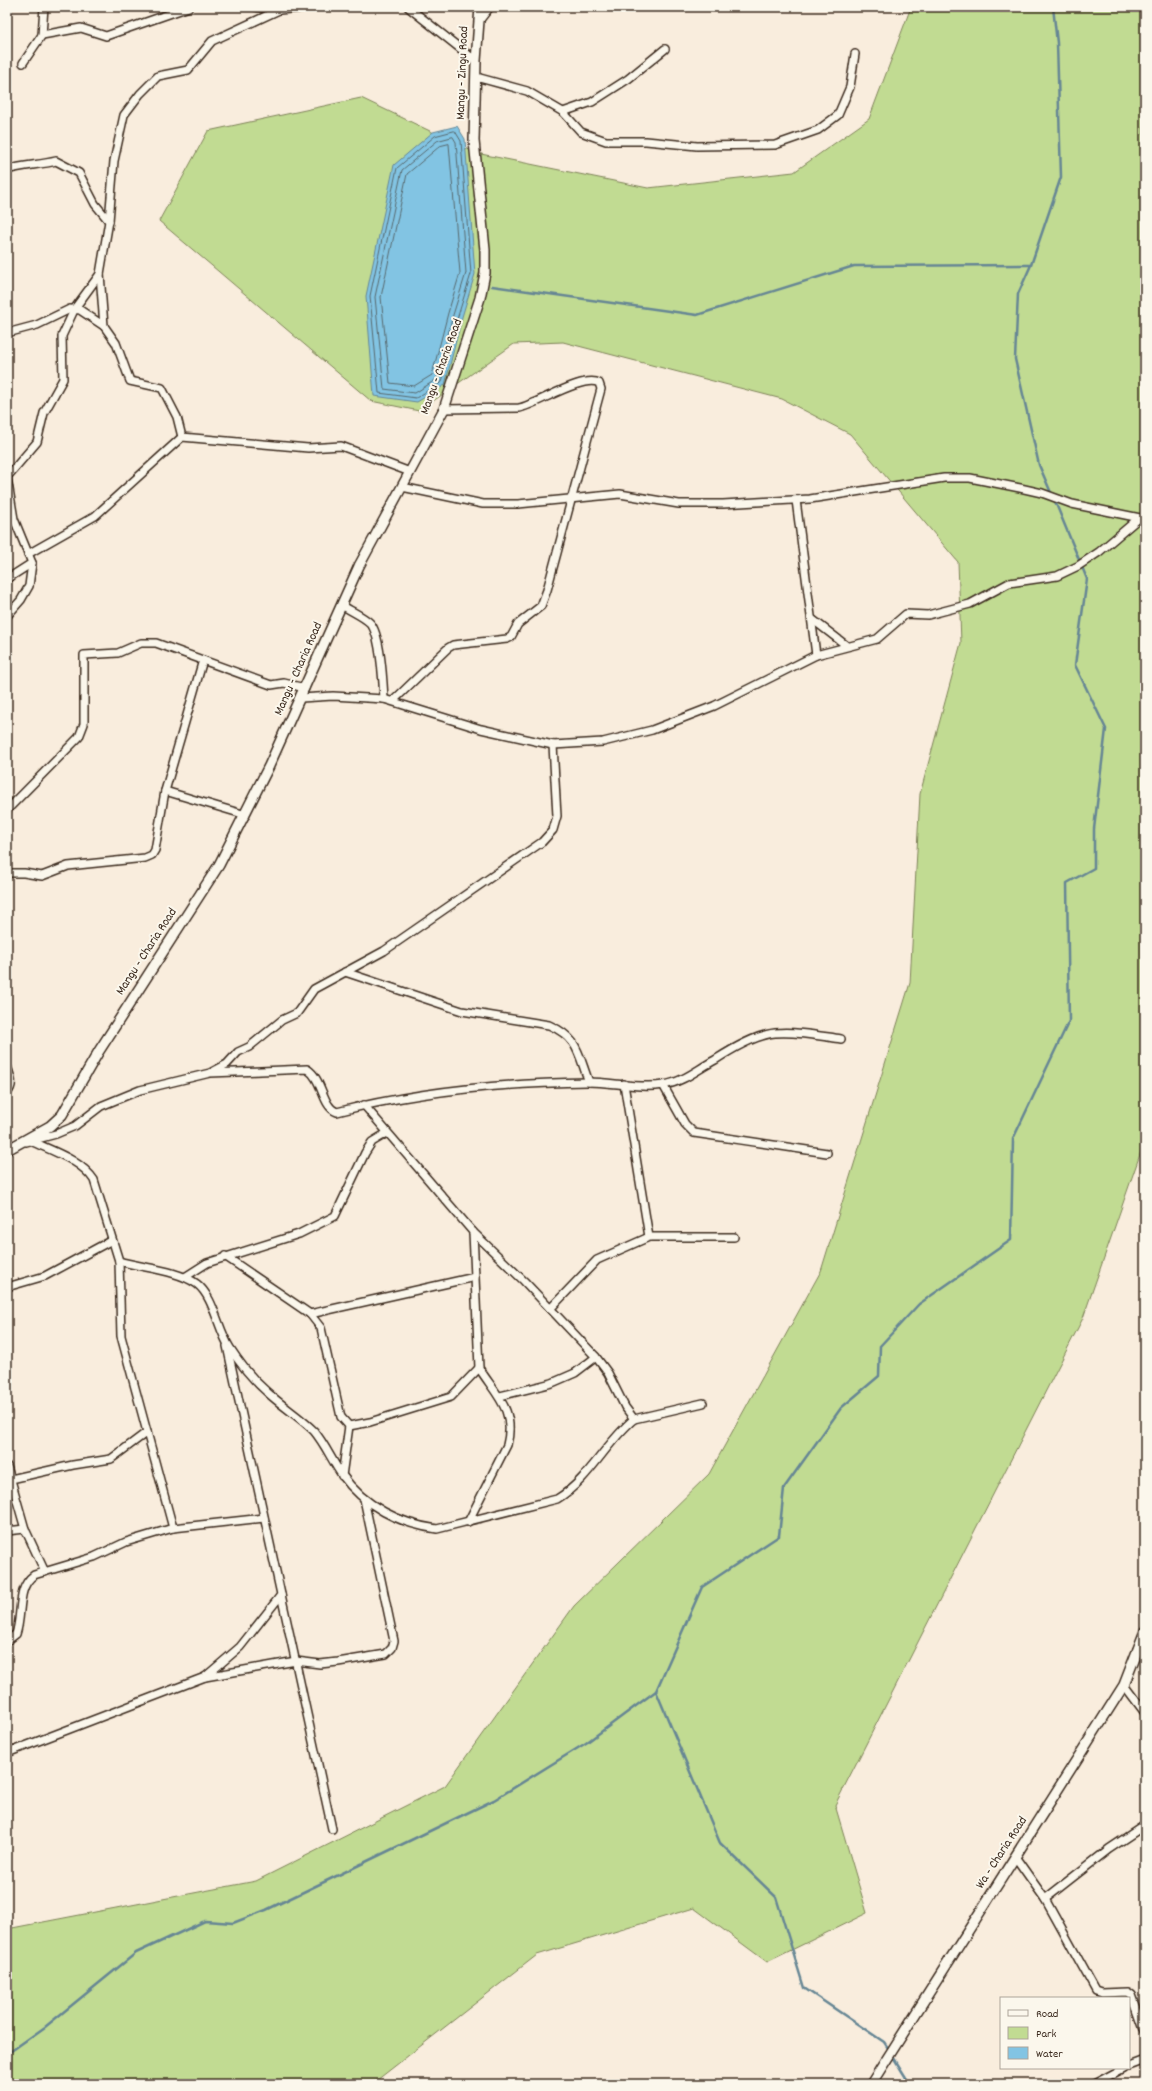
<svg xmlns="http://www.w3.org/2000/svg" width="1152" height="2091" font-family="Dekko,sans-serif">
<style>
.green{fill:#c1db92;stroke:#7e8258}
.water{fill:#82c4e3;stroke:#668694}
.lines{fill:none;stroke-linecap:round;stroke-linejoin:round}
.shore{stroke:#57686d;stroke-width:1}
.stream{stroke:#668694;stroke-width:2.5}
.minor-casing{stroke:#3b2a1e;stroke-width:10}
.tertiary-casing{stroke:#3b2a1e;stroke-width:12}
.minor{stroke:#fbf7ec;stroke-width:7}
.tertiary{stroke:#fbf7ec;stroke-width:9}
.labels{text-anchor:middle;dominant-baseline:central;stroke-width:4;stroke-linejoin:round;paint-order:stroke}
.street-label{font-size:13px;fill:#3b2a1e;stroke:#fbf7ec}
</style>
<rect width="100%" height="100%" fill="#f9eddd"/>
<filter id="ink" filterUnits="userSpaceOnUse"><feTurbulence type="fractalNoise" baseFrequency=".025" numOctaves="2"/><feDisplacementMap in="SourceGraphic" scale="8" xChannelSelector="R" yChannelSelector="G"/><feConvolveMatrix kernelMatrix="1 2 1 2 8 2 1 2 1" color-interpolation-filters="sRGB"/></filter>
<g filter="url(#ink)">
<polygon class="green" points="911,7 1140,7 1143,25 1145,1140 1083,1318 835,1805 867,1913 767,1962 694,1908 537,1955 372,2084 7,2084 7,1929 256,1881 445,1786 574,1606 709,1474 821,1271 910,983 920,794 961,643 958,562 850,434 782,399 563,342 514,344 419,411 371,401 159,221 208,131 361,98 476,153 648,188 794,172 869,119"/>
<polygon class="water" points="457,126 465,139 475,274 462,317 445,385 417,402 374,396 366,296 394,165 433,132"/>
<g class="lines">
<g class="shore">
<polygon points="455,131 461,141 471,274 458,316 442,382 416,398 379,393 370,296 397,168 435,136"/>
<polygon points="453,137 456,142 466,273 453,315 437,379 415,393 384,389 375,297 402,170 437,141"/>
<polygon points="449,144 460,273 448,313 432,375 414,386 390,383 381,297 407,174 440,146"/>
</g>
<g class="stream">
<polyline points="492,286 697,315 854,266 1031,265"/>
<polyline points="1052,495 1039,465 1015,359 1018,294 1031,265 1061,177 1057,43 1053,7"/>
<polyline points="656,1691 720,1843 776,1897 804,1988 884,2042 890,2051"/>
<polyline points="7,2054 45,2027 136,1953 205,1921 233,1923 266,1910 494,1800 586,1743 656,1691 702,1587 779,1536 784,1488 841,1408 879,1376 880,1346 919,1304 1011,1240 1013,1139 1069,1021 1067,883 1094,868 1094,829 1106,729 1075,665 1087,579 1054,499"/>
<polyline points="892,2055 910,2084"/>
</g>
<defs>
<g id="minor">
<polyline points="256,7 279,10 314,7"/>
<polyline points="408,7 476,61"/>
<polyline points="479,21 490,7"/>
<polyline points="42,35 81,28 106,36 189,7"/>
<polyline points="23,63 42,35 44,7"/>
<polyline points="476,77 527,91 563,112 581,132 606,141 646,141 697,146 775,145 818,130 838,115 850,87 855,54"/>
<polyline points="563,112 592,102 628,79 665,49"/>
<path d="M7,170C23,165 40,165 56,161L79,173L95,204L109,221"/>
<polyline points="104,326 100,274 109,221 114,161 124,115 140,94 158,76 188,70 212,41 279,10"/>
<polyline points="7,333 37,325 70,309 80,310 104,326 116,343 130,381 162,388 177,417 182,437"/>
<polyline points="402,487 483,504 518,504 620,494 679,504 723,504 810,499 944,478 970,478 1020,488 1042,493 1072,504 1145,519"/>
<polyline points="796,500 816,655"/>
<polyline points="28,554 95,516 182,437 308,448 341,446 410,472"/>
<polyline points="7,579 32,563"/>
<path d="M342,605C350,611 363,616 370,623C381,634 383,683 384,699"/>
<polyline points="7,616 21,600 29,586 32,563 14,519 7,477 37,442 44,413 63,379 62,336 75,308 100,274"/>
<polyline points="812,619 847,646"/>
<polyline points="301,698 333,696 384,699 481,729 553,745 603,742 652,730 714,706 816,655 877,639 906,614 928,615 970,604 1009,583 1057,576 1078,566 1099,552 1139,518"/>
<path d="M393,701L448,648L453,645L507,639L511,637L518,624L541,606L547,590L601,389L599,383C583,374 536,405 519,408L444,409"/>
<polyline points="165,791 246,815"/>
<polyline points="7,810 79,737 84,724 84,655 118,653 141,643 156,643 271,685 284,683 305,688"/>
<polyline points="7,873 24,873 42,876 68,866 145,858 152,855 155,850 165,791 203,660"/>
<path d="M345,972L462,1011L549,1025C579,1038 578,1054 589,1082"/>
<path d="M7,1066C10,1076 15,1084 7,1093"/>
<polyline points="212,1072 227,1064 238,1052 249,1047 282,1020 297,1013 314,989 384,951 542,842 553,830 557,816 553,745"/>
<polyline points="624,1084 649,1237 734,1237"/>
<polyline points="663,1085 685,1124 694,1133 827,1153"/>
<polyline points="364,1105 473,1232 524,1281 596,1357 608,1373 625,1407 634,1419 703,1403"/>
<path d="M31,1141C52,1151 81,1160 94,1180L119,1261L121,1336L173,1528"/>
<path d="M26,1142L56,1134L75,1126L101,1106L140,1090L210,1073L307,1069C323,1079 322,1107 337,1112C419,1091 503,1083 588,1082C613,1082 639,1089 664,1085C683,1082 698,1069 715,1060C732,1049 755,1035 775,1033C797,1031 820,1036 841,1039"/>
<polyline points="225,1256 310,1314 321,1328 341,1417 349,1426 342,1476"/>
<path d="M119,1261C142,1268 178,1270 197,1284C214,1297 218,1330 230,1348C241,1365 252,1379 267,1392C282,1406 300,1417 314,1431C325,1444 332,1461 342,1475C364,1506 400,1524 437,1529L557,1499C590,1479 605,1443 634,1419"/>
<polyline points="185,1277 207,1263 299,1234 335,1216 365,1153 372,1142 387,1133"/>
<polyline points="7,1287 45,1276 112,1240"/>
<polyline points="550,1309 597,1260 649,1237"/>
<polyline points="310,1314 475,1277"/>
<polyline points="227,1346 332,1829"/>
<polyline points="500,1396 552,1383 575,1373 596,1357"/>
<polyline points="349,1426 370,1422 451,1397 479,1368"/>
<polyline points="7,1466 25,1529 45,1572"/>
<polyline points="11,1479 73,1465 111,1459 147,1432"/>
<path d="M468,1522L507,1445C516,1410 496,1395 479,1368L473,1232"/>
<polyline points="7,1531 25,1529"/>
<path d="M7,1641L16,1634C23,1614 16,1588 34,1575L94,1557L126,1542L173,1528L264,1518"/>
<polyline points="205,1677 296,1661 320,1664 338,1662 386,1654 392,1648 394,1641 364,1499"/>
<polyline points="1124,1685 1145,1713"/>
<polyline points="7,1753 205,1677 240,1647 281,1595"/>
<polyline points="1016,1858 1045,1899 1096,1991 1102,1993 1128,1992 1132,1995 1145,2031"/>
<polyline points="1045,1899 1109,1849 1145,1825"/>
<polyline points="1129,2066 1145,2060"/>
<polyline points="1094,2084 1124,2068"/>
</g>
<g id="tertiary">
<polyline points="7,1150 50,1126 62,1115 99,1051 219,865 269,766 359,566 444,409 480,298 485,273 485,250 474,141 476,61 480,7"/>
<polyline points="871,2084 1124,1685 1145,1631"/>
</g>
</defs>
<use href="#minor" class="minor-casing"/>
<use href="#tertiary" class="tertiary-casing"/>
<use href="#minor" class="minor"/>
<use href="#tertiary" class="tertiary"/>
</g>
</g>
<g class="labels">
<g class="street-label">
<text transform="translate(463 73) rotate(-88)">Mangu - Zingu Road</text>
<text transform="translate(442 367) rotate(-70)">Mangu - Charia Road</text>
<text transform="translate(299 669) rotate(-66)">Mangu - Charia Road</text>
<text transform="translate(147 952) rotate(-57)">Mangu - Charia Road</text>
<text transform="translate(1002 1853) rotate(-57)">Wa - Charia Road</text>
</g>
</g>
<rect width="1152" height="2091" fill="none" stroke="#fbf7ec" stroke-width="24"/>
<rect x="12" y="12" width="1128" height="2067" fill="none" stroke="#3b2a1e" stroke-width="1.5" filter="url(#ink)"/>
<rect x="1000" y="1997" width="130" height="72" fill="#fbf7ec" stroke="#aea59a"/>
<rect x="1008" y="2010" width="20" height="6" fill="#fbf7ec" stroke="#aea59a"/>
<text x="1036" y="2017" font-size="12" fill="#3b2a1e">Road</text>
<rect x="1008" y="2027" width="20" height="12" fill="#c1db92" stroke="#aea59a"/>
<text x="1036" y="2037" font-size="12" fill="#3b2a1e">Park</text>
<rect x="1008" y="2047" width="20" height="12" fill="#82c4e3" stroke="#aea59a"/>
<text x="1036" y="2057" font-size="12" fill="#3b2a1e">Water</text>
</svg>
